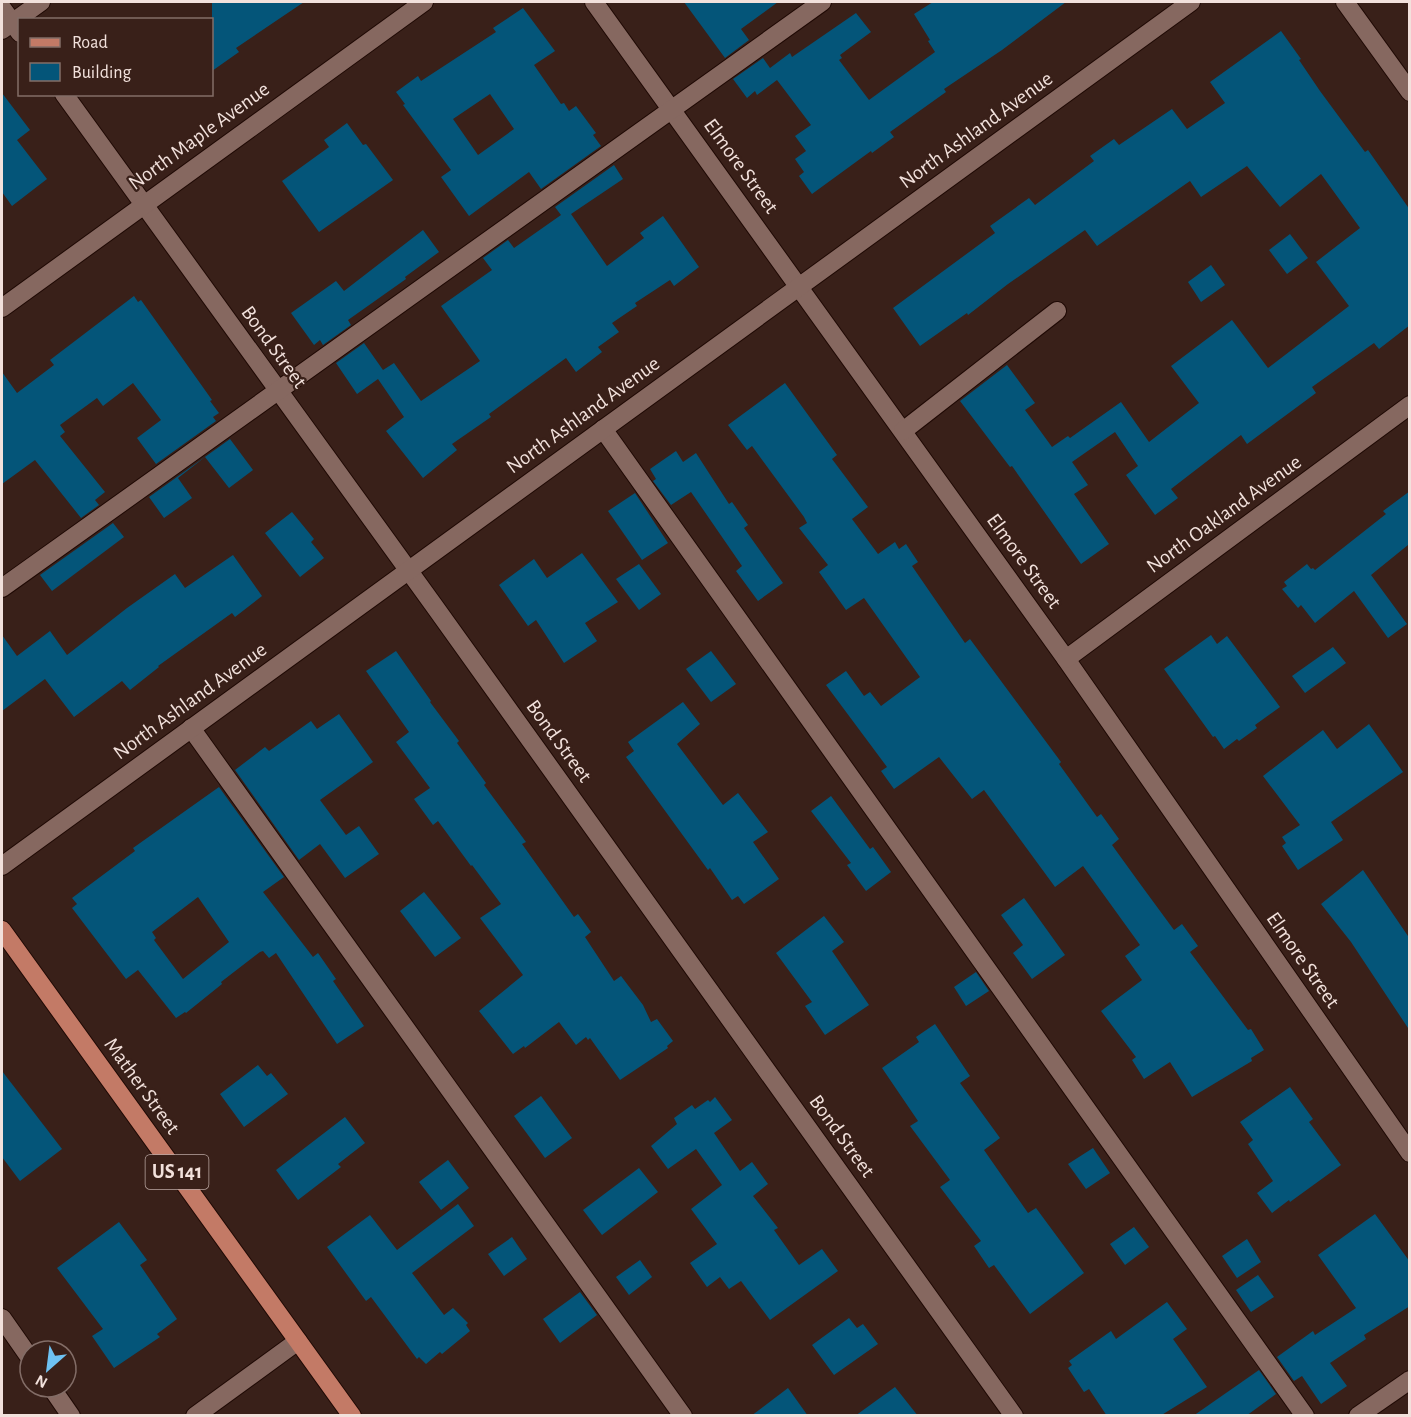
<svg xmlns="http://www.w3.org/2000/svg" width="1411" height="1417" font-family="'Alegreya Sans',sans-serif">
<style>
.building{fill:#045579;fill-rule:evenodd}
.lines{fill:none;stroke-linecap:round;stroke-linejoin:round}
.minor-casing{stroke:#1f0904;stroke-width:20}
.major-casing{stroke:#1f0904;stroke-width:20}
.minor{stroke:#866860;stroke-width:18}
.major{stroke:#c37a66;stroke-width:18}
.labels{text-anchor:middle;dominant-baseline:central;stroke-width:4.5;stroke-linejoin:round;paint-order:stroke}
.shield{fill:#392019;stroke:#baa7a2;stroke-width:1.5}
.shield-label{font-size:20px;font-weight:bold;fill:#f2e1dc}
.street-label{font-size:21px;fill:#f2e1dc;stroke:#392019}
</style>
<rect width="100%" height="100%" fill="#392019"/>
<g class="building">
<polygon points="212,2 304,2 236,48 239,52 212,71"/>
<polygon points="684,2 778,2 741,29 749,40 725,58"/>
<polygon points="933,2 1066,2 1002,50 944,89 946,92 890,132 894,137 872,153 871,151 812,194 799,176 804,172 795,159 806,151 795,136 811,125 777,80 757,95 755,91 747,98 733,79 763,58 770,68 790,53 792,57 856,13 871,32 840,55 842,58 839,60 869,100 935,52 928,41 930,40 914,14"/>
<path d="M523,8L555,51L534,65L561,104L564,103L569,111L576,106L596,133L593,135L601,146L541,189L529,172L469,216L441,177L451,170L403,105L405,104L396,92L418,76L421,81L496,32L493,28ZM490,94L514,129L478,155L453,119Z"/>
<polygon points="1281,31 1301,59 1299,60 1320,91 1365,152 1368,150 1410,210 1410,325 1379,349 1374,343 1312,387 1316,393 1247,444 1241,435 1171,489 1178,498 1155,515 1126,475 1138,466 1115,432 1072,462 1088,485 1074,494 1109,544 1081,564 1012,466 1010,467 960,401 1007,365 1035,403 1025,410 1052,447 1068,436 1070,438 1121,402 1149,442 1199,403 1171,366 1232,320 1268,368 1349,306 1316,262 1360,228 1321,174 1280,207 1247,166 1201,197 1190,181 1097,246 1085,230 1008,284 968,315 967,313 920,346 893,308 995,233 990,226 1029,198 1035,205 1094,161 1090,156 1114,139 1119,145 1172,109 1187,129 1225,103 1210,82"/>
<polygon points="2,93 30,130 17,140 47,179 12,206 2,192"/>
<polygon points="347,123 363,145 366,144 393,180 319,232 282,181 329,147 324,140"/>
<polygon points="614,165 623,179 571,214 607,266 644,238 640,233 663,216 699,267 674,286 670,280 635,303 637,306 612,323 619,332 598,347 602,352 576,372 566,358 489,414 491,417 452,444 457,450 423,478 386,431 404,417 378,379 357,394 336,363 364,343 383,370 394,363 421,401 480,361 441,306 492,270 483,258 508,240 514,248 561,215 555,207"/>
<polygon points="423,230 439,252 405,277 406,279 348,320 351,325 323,345 320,340 314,345 291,313 336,281 344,291"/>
<polygon points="1290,234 1308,258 1287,274 1269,250"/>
<polygon points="1211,265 1225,285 1201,302 1188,282"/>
<polygon points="134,296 138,302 141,300 212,400 210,401 219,413 213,417 216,421 156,464 137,438 161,420 133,383 103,406 97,398 60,425 65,432 60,436 105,492 95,500 99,505 81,518 35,460 2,484 2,372 17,393 54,365 50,360"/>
<polygon points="785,383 837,455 832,459 868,507 852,519 878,554 895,542 899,549 906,544 918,562 912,566 965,643 970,639 1061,762 1059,764 1097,817 1101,814 1119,839 1112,845 1138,881 1174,930 1182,924 1198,946 1190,952 1248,1030 1251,1029 1264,1050 1251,1058 1252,1061 1192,1097 1170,1062 1144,1079 1132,1060 1136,1057 1101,1011 1142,980 1125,956 1140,945 1083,866 1055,887 984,790 972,799 939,757 894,789 881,771 887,767 826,685 846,671 864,696 870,692 881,706 920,677 864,598 846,610 819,572 828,565 799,528 807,523 804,517 752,446 747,450 728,425"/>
<polygon points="230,439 253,470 229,488 205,457 178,478 192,498 164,518 149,497"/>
<polygon points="676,451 683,462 696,453 729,504 732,502 748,525 744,528 783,583 758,601 736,571 742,566 691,492 671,505 653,481 656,479 650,469"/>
<polygon points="1410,491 1410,547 1408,545 1371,575 1407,624 1388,638 1354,591 1315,623 1301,605 1298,608 1282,589 1287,586 1284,582 1307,564 1311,569 1313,568 1315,570 1386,514 1383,511"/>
<polygon points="635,493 668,543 642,560 608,511"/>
<polygon points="292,512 314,539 311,542 324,558 300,577 265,533"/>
<polygon points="113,523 124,537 52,591 40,575"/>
<polygon points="582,553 618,602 585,623 597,641 564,663 536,620 528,626 499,585 534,559 547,578"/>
<polygon points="233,555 262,596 235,617 232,613 158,666 159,667 130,690 122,681 74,717 45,679 2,711 2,635 17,656 50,631 67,655 127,608 175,574 185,588"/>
<polygon points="639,564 661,594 639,610 616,579"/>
<polygon points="1211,635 1217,644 1227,636 1280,707 1255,725 1257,728 1239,741 1237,739 1224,749 1215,736 1213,737 1164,669"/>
<polygon points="1333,647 1346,663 1305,693 1292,676"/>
<polygon points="396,651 431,701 430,702 459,741 457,743 486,783 484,785 526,842 522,844 574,917 578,914 591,932 585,937 614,981 621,976 643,1005 651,1022 657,1019 673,1041 667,1046 668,1048 620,1080 590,1038 588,1040 586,1037 576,1045 559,1022 525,1048 524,1046 513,1054 479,1011 523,975 480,918 501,904 472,865 471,866 438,821 433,825 414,799 430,788 396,742 409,732 366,671"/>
<polygon points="711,651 736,684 711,702 686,669"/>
<polygon points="683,702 700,724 677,744 723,805 738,793 768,832 753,842 779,879 744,904 738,896 732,900 710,868 708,870 626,757 634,751 628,742"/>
<polygon points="339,714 373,762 320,800 346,835 359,826 379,854 345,878 320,844 299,860 235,770 265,747 269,751 311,721 317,729"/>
<polygon points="1369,724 1403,772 1331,822 1343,840 1298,870 1282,846 1286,843 1282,837 1300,825 1263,776 1323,730 1337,749"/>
<path d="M219,787L284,877L263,892L313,957L318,953L336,979L333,981L364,1026L337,1044L276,953L269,958L263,951L260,952L221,982L222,984L186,1013L185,1012L176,1018L138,970L126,979L72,908L77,904L72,898L135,851L133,848ZM198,897L229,942L183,979L154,940L156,938L152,932Z"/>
<polygon points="831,796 870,849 873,847 891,872 866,891 847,865 851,863 811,811"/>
<polygon points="1363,870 1410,939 1410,1031 1351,942 1321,904"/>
<polygon points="424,892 461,938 435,957 400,911"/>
<polygon points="1024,898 1065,955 1032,979 1013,953 1023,945 1001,915"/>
<polygon points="824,916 844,942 832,951 869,1005 825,1035 805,1006 812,1002 776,953"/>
<polygon points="976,972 989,991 966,1006 954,987"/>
<polygon points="935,1024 970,1076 960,1083 1000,1138 984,1150 1028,1213 1036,1208 1084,1273 1030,1314 994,1265 989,1268 974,1246 981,1241 940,1187 950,1180 910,1126 918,1121 882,1068 919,1042 916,1037"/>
<polygon points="258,1065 267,1076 271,1073 288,1094 244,1127 220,1094"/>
<polygon points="2,1071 62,1149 20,1181 2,1157"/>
<polygon points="1290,1087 1313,1119 1309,1122 1341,1165 1290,1202 1289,1200 1272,1213 1257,1193 1273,1181 1248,1144 1253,1140 1240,1122"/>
<polygon points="541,1096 572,1138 545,1158 514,1116"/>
<polygon points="715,1097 732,1120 714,1133 740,1171 752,1162 768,1184 753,1196 778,1228 774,1230 799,1265 822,1249 838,1271 770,1320 741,1281 729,1289 720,1277 707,1287 690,1263 717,1244 691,1209 722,1185 696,1149 668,1169 651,1146 677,1124 674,1118 692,1105 695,1109 708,1100 710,1102"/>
<polygon points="345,1117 365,1143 338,1164 341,1167 298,1200 276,1170"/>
<polygon points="1093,1148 1110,1173 1086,1189 1068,1164"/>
<polygon points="448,1160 469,1188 441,1210 419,1182"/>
<polygon points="639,1168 658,1192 602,1235 583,1210"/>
<polygon points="458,1204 474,1226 412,1273 444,1315 453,1308 468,1323 466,1325 470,1331 442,1354 440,1352 426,1364 419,1357 417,1359 371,1297 366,1301 327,1247 370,1215 397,1250"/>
<polygon points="1375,1214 1410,1262 1410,1306 1364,1335 1366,1339 1330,1363 1347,1386 1321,1404 1302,1376 1294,1381 1277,1357 1313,1331 1315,1335 1356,1308 1318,1255"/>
<polygon points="119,1222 147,1260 140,1265 177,1319 157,1334 160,1337 114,1368 92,1336 103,1329 57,1268"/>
<polygon points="1134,1227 1149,1247 1125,1265 1110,1244"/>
<polygon points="512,1237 527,1259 504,1276 488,1254"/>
<polygon points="1247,1239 1261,1262 1237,1278 1222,1256"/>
<polygon points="640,1260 652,1277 629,1295 616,1277"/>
<polygon points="1258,1275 1274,1297 1251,1312 1236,1290"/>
<polygon points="580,1292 597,1315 560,1343 543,1319"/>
<polygon points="1167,1302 1187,1329 1173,1339 1207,1387 1160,1416 1107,1416 1089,1389 1084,1392 1068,1368 1072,1365 1069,1361 1111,1331 1116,1339"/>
<polygon points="849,1318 857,1328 863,1324 878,1344 834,1375 812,1345"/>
<polygon points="1259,1370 1276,1394 1246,1416 1193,1416"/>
<polygon points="895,1387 918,1416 855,1416"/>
<polygon points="788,1388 808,1416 751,1416"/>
</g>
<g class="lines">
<defs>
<g id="minor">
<polyline points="594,2 1066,659 1410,1153"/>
<polyline points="1345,2 1410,92"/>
<polyline points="2,8 20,33"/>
<polyline points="2,30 41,2"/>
<polyline points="64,94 435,607 1014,1416"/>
<polyline points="2,308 424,2"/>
<polyline points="603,429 1305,1416"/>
<polyline points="903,431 1057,311"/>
<polyline points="2,588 822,2"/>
<polyline points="1066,659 1410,405"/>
<polyline points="191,728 683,1416"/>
<polyline points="2,866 1191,2"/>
<polyline points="2,1318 30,1358"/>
<polyline points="51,1387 71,1416"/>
<polyline points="195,1416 298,1341"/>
<polyline points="1358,1416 1410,1380"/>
</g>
<polyline id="major" points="2,930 352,1416"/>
</defs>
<use href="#minor" class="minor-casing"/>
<use href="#major" class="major-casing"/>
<use href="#minor" class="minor"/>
<use href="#major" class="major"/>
</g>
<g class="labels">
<rect class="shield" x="145.5" y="1155" width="63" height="34" rx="4.5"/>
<g class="shield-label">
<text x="177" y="1172">US 141</text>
</g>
<g class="street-label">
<text transform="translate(976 130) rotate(-36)">North Ashland Avenue</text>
<text transform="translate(199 136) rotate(-36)">North Maple Avenue</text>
<text transform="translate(741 166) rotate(54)">Elmore Street</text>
<text transform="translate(274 347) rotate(54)">Bond Street</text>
<text transform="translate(583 415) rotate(-36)">North Ashland Avenue</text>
<text transform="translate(1224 514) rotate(-36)">North Oakland Avenue</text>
<text transform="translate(1024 561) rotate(54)">Elmore Street</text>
<text transform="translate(190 701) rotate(-36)">North Ashland Avenue</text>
<text transform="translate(559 741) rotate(54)">Bond Street</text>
<text transform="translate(1303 960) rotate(55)">Elmore Street</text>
<text transform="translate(142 1086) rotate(54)">Mather Street</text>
<text transform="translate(842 1136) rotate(54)">Bond Street</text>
</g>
</g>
<rect width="1411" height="1417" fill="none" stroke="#f2e1dc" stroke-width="6"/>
<rect x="18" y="18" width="195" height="78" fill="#392019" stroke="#836d67" stroke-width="1.5"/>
<rect x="30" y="38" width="30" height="9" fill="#c37a66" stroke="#836d67" stroke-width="1.5"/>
<text x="72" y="48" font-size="18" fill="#f2e1dc">Road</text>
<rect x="30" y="63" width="30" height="18" fill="#045579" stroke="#836d67" stroke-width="1.5"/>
<text x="72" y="78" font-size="18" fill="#f2e1dc">Building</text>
<g transform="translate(48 1369) rotate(208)"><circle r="28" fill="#392019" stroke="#836d67" stroke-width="1.5"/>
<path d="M0-4.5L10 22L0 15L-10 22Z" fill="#6ec2f3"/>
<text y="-9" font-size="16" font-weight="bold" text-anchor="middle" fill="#f2e1dc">N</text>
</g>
</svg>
